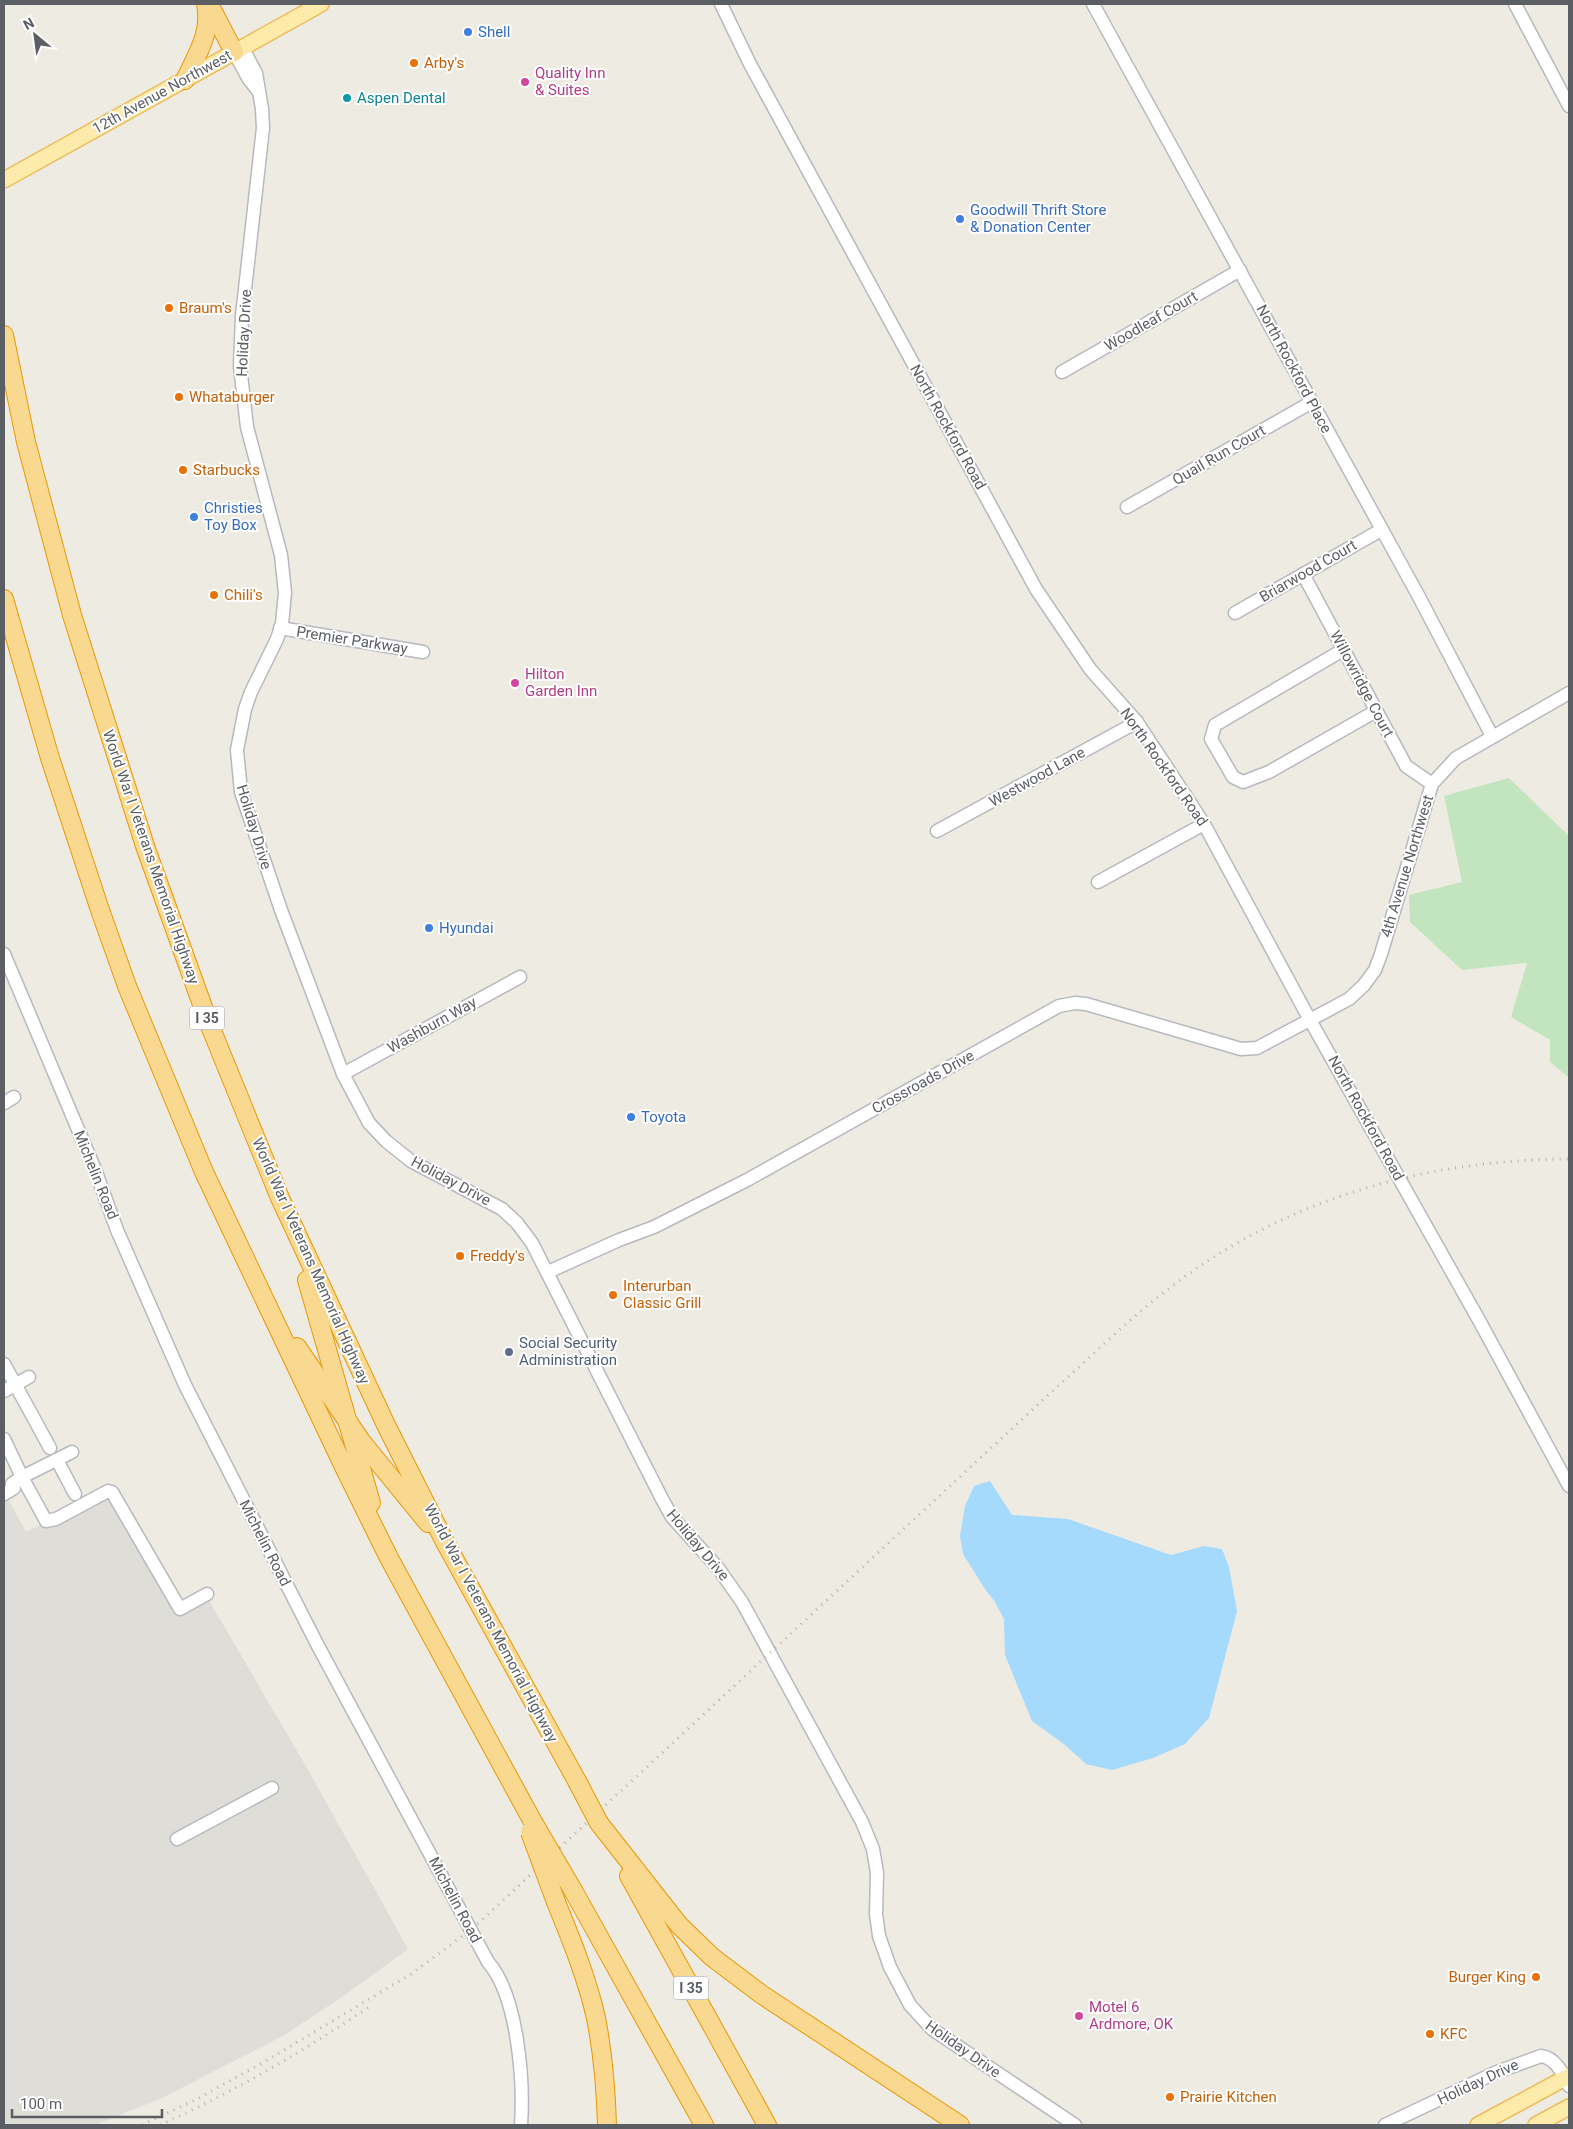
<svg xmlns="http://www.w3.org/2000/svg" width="1573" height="2129" font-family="Roboto,sans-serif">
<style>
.industrial{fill:#dfddd8}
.green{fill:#c2e5c0}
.water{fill:#a5dafc}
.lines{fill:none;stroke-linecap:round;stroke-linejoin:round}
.minor-casing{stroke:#b6b9bd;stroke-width:15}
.major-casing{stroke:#edbd5d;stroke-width:18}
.highway-casing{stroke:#e99807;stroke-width:20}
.minor{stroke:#fff;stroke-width:12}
.major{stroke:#fcebaa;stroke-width:15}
.highway{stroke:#f9d98f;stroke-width:18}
.rail{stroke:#b2b3b3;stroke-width:3;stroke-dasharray:1 6;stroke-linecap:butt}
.highway-bridge-casing{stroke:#e99807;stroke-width:20;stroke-linecap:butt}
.highway-bridge{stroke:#f9d98f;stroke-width:18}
.shop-dot{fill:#3f7fe0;stroke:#fff;stroke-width:2}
.food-dot{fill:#e8710a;stroke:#fff;stroke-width:2}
.hotel-dot{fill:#d1479c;stroke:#fff;stroke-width:2}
.culture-dot{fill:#0f9aa8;stroke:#fff;stroke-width:2}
.service-dot{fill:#5c6f8a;stroke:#fff;stroke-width:2}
.labels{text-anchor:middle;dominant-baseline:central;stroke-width:4;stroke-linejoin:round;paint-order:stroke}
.shield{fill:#fff;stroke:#8c8f92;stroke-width:1}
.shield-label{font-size:14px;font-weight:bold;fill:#5b5f63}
.shop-label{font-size:15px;fill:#366cbe;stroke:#fff;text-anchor:start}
.food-label{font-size:15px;fill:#c56008;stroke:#fff;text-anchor:start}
.hotel-label{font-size:15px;fill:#b23c85;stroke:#fff;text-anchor:start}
.street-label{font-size:15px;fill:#5b5f63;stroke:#fff}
.culture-label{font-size:15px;fill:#0d838f;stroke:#fff;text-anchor:start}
.service-label{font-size:15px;fill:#4e5e75;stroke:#fff;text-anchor:start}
</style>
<rect width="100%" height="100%" fill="#eeebe3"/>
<polygon class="industrial" points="4,1492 26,1532 106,1493 175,1610 204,1592 307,1768 408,1949 345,1995 283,2036 162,2098 95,2125 4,2125"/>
<polygon class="green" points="1509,778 1569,836 1569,1078 1550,1062 1550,1040 1511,1017 1527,963 1462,970 1410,922 1409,895 1462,882 1444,796"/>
<polygon class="water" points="990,1481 1012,1515 1068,1519 1171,1555 1204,1546 1222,1549 1229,1567 1237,1611 1209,1718 1185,1744 1153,1758 1112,1770 1086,1764 1065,1745 1032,1721 1005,1655 1004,1619 995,1602 985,1589 963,1554 960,1536 965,1506 974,1486"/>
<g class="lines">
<defs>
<g id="minor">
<polyline points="721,4 750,64 1036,589 1090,669 1137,722 1204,824 1310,1020 1480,1322 1569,1486"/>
<polyline points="1093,4 1418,595 1492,736"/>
<polyline points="1515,4 1569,106"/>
<polyline points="242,47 256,73 262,109 263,128 242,316 240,366 247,427 281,555 285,593 282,624 277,639 251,692 245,709 237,750 241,792 281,910 343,1074 369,1123 386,1141 411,1161 502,1209 517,1223 532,1243 662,1499 672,1517 718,1568 742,1602 862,1822 873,1849 877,1873 876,1914 879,1936 890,1967 910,2005 932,2029 1075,2125"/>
<polyline points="234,52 248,78 259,92"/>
<polyline points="1062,372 1240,270"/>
<polyline points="1127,507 1312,402"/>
<polyline points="1303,574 1406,766 1432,784"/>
<polyline points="1235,613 1381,530"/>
<polyline points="280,628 423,652"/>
<polyline points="1343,650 1215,725 1211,739 1233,777 1243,782 1269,772 1376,711"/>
<polyline points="937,831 1137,722"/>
<polyline points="1098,882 1204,824"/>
<path d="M4,954L96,1172L117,1230L185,1385L317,1644L488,1962C518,1996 524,2081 521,2125"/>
<polyline points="343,1074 520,977"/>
<polyline points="4,1103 14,1097"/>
<polyline points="548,1272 619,1240 654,1227 747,1180 1059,1006 1075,1003 1086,1004 1241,1049 1257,1048 1349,999 1364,985 1375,970 1381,954 1432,784 1456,758 1569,693"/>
<polyline points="4,1364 50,1448"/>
<polyline points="4,1391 29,1377"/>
<polyline points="4,1439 22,1477 12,1484 14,1488 4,1494"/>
<polyline points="72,1452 22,1477 46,1521 56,1519 108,1491 112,1492 180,1609 207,1594"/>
<polyline points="57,1460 75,1494"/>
<polyline points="177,1839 272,1788"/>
<path d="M1385,2125L1497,2072L1541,2056C1556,2058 1563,2074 1569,2086"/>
</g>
<g id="major">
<polyline points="4,180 321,4"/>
<polyline points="1478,2125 1569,2076"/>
<polyline points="1536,2125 1569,2107"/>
</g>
<g id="highway">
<polyline points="210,6 234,52"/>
<path d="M185,80C197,55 212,32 206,4"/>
<polyline points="4,335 26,442 72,615 145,846 208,1021 280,1198 386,1425 446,1544 577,1781"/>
<polyline points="4,599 50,758 100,910 127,986 204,1172 345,1469 389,1558 533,1822"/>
<polyline points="307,1280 371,1503"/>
<polyline points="297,1347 361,1441 428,1523"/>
<polyline points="599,1823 679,1925 712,1957 761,1994 960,2125"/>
<polyline points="629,1876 767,2125"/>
<polyline points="574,1892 704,2125"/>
<path d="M556,1902C571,1939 587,1978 596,2018C603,2054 606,2089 607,2125"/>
</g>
</defs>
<use href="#minor" class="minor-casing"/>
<use href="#major" class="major-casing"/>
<use href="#highway" class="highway-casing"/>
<use href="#minor" class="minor"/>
<use href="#major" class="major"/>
<use href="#highway" class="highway"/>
<g class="rail">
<path d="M142,2125L197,2099L264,2062L411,1974L471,1930L1059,1385C1095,1353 1129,1319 1167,1290C1284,1199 1423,1160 1569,1159"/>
<path d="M160,2125C234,2092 302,2052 369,2007"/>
</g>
<defs>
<g id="highway-bridge">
<polyline points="577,1781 599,1823"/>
<polyline points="533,1822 574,1892"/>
<polyline points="530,1832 556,1902"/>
</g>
</defs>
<use href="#highway-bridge" class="highway-bridge-casing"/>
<use href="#highway-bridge" class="highway-bridge"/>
</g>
<g class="shop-dot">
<circle cx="468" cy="32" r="5"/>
<circle cx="960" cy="219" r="5"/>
<circle cx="194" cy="517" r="5"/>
<circle cx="429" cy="928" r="5"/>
<circle cx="631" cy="1117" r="5"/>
</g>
<g class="food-dot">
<circle cx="414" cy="63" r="5"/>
<circle cx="169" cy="308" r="5"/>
<circle cx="179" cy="397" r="5"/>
<circle cx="183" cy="470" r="5"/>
<circle cx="214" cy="595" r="5"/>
<circle cx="460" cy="1256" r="5"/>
<circle cx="613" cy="1295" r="5"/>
<circle cx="1536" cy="1977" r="5"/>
<circle cx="1430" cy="2034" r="5"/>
<circle cx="1170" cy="2097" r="5"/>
</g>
<g class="hotel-dot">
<circle cx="525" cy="82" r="5"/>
<circle cx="515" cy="683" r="5"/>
<circle cx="1079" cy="2016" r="5"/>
</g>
<circle class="culture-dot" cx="347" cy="98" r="5"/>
<circle class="service-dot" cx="509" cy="1352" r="5"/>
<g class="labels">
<g class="shield">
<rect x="189.5" y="1006.5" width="35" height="23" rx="4"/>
<rect x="673.5" y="1976.5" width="35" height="23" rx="4"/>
</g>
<g class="shield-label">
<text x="207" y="1018">I 35</text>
<text x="691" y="1988">I 35</text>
</g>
<g class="shop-label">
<text x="478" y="32">Shell</text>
<text x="970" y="210">Goodwill Thrift Store<tspan x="970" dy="17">&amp; Donation Center</tspan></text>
<text x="204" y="508">Christies<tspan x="204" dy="17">Toy Box</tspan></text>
<text x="439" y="928">Hyundai</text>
<text x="641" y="1117">Toyota</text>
</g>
<g class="food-label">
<text x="424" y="63">Arby's</text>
<text x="179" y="308">Braum's</text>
<text x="189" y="397">Whataburger</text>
<text x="193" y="470">Starbucks</text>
<text x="224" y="595">Chili's</text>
<text x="470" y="1256">Freddy's</text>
<text x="623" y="1286">Interurban<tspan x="623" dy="17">Classic Grill</tspan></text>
<text x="1526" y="1977" text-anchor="end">Burger King</text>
<text x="1440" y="2034">KFC</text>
<text x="1180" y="2097">Prairie Kitchen</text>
</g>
<g class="hotel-label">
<text x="535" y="73">Quality Inn<tspan x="535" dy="17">&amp; Suites</tspan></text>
<text x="525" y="674">Hilton<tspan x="525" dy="17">Garden Inn</tspan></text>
<text x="1089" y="2007">Motel 6<tspan x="1089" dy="17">Ardmore, OK</tspan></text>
</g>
<g class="street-label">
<text transform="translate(162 92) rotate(-29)">12th Avenue Northwest</text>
<text transform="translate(1151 321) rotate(-30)">Woodleaf Court</text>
<text transform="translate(244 333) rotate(-87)">Holiday Drive</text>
<text transform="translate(1294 369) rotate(62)">North Rockford Place</text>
<text transform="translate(948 427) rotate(61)">North Rockford Road</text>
<text transform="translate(1219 455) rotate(-30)">Quail Run Court</text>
<text transform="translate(1308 571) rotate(-30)">Briarwood Court</text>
<text transform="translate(352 640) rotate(9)">Premier Parkway</text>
<text transform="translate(1362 684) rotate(62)">Willowridge Court</text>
<text transform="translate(1164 767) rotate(55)">North Rockford Road</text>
<text transform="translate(1037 777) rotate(-29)">Westwood Lane</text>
<text transform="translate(254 827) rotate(73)">Holiday Drive</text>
<text transform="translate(151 857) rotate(71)">World War I Veterans Memorial Highway</text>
<text transform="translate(1407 866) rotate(-73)">4th Avenue Northwest</text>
<text transform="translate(432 1025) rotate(-29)">Washburn Way</text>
<text transform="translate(923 1082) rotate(-29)">Crossroads Drive</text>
<text transform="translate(1366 1118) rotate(61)">North Rockford Road</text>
<text transform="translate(96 1175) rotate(68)">Michelin Road</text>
<text transform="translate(451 1181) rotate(28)">Holiday Drive</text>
<text transform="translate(311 1261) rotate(66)">World War I Veterans Memorial Highway</text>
<text transform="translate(265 1543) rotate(63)">Michelin Road</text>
<text transform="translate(698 1545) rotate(50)">Holiday Drive</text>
<text transform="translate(491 1623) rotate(62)">World War I Veterans Memorial Highway</text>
<text transform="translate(455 1900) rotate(62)">Michelin Road</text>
<text transform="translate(963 2049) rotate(35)">Holiday Drive</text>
<text transform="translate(1478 2082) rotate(-25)">Holiday Drive</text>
</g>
<g class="culture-label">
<text x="357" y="98">Aspen Dental</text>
</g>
<g class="service-label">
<text x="519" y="1343">Social Security<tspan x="519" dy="17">Administration</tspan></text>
</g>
</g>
<rect width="1573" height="2129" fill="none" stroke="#5b5f63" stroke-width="10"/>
<g transform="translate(35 35) rotate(331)" stroke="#ffffff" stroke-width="4" paint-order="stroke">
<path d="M0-4L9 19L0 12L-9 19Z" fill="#5b5f63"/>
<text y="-8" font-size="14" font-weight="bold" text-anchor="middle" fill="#5b5f63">N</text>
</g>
<path d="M12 2109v8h150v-8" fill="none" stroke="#5b5f63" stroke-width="2.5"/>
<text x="20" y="2109" font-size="15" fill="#5b5f63" stroke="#ffffff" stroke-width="4" paint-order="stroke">100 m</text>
</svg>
